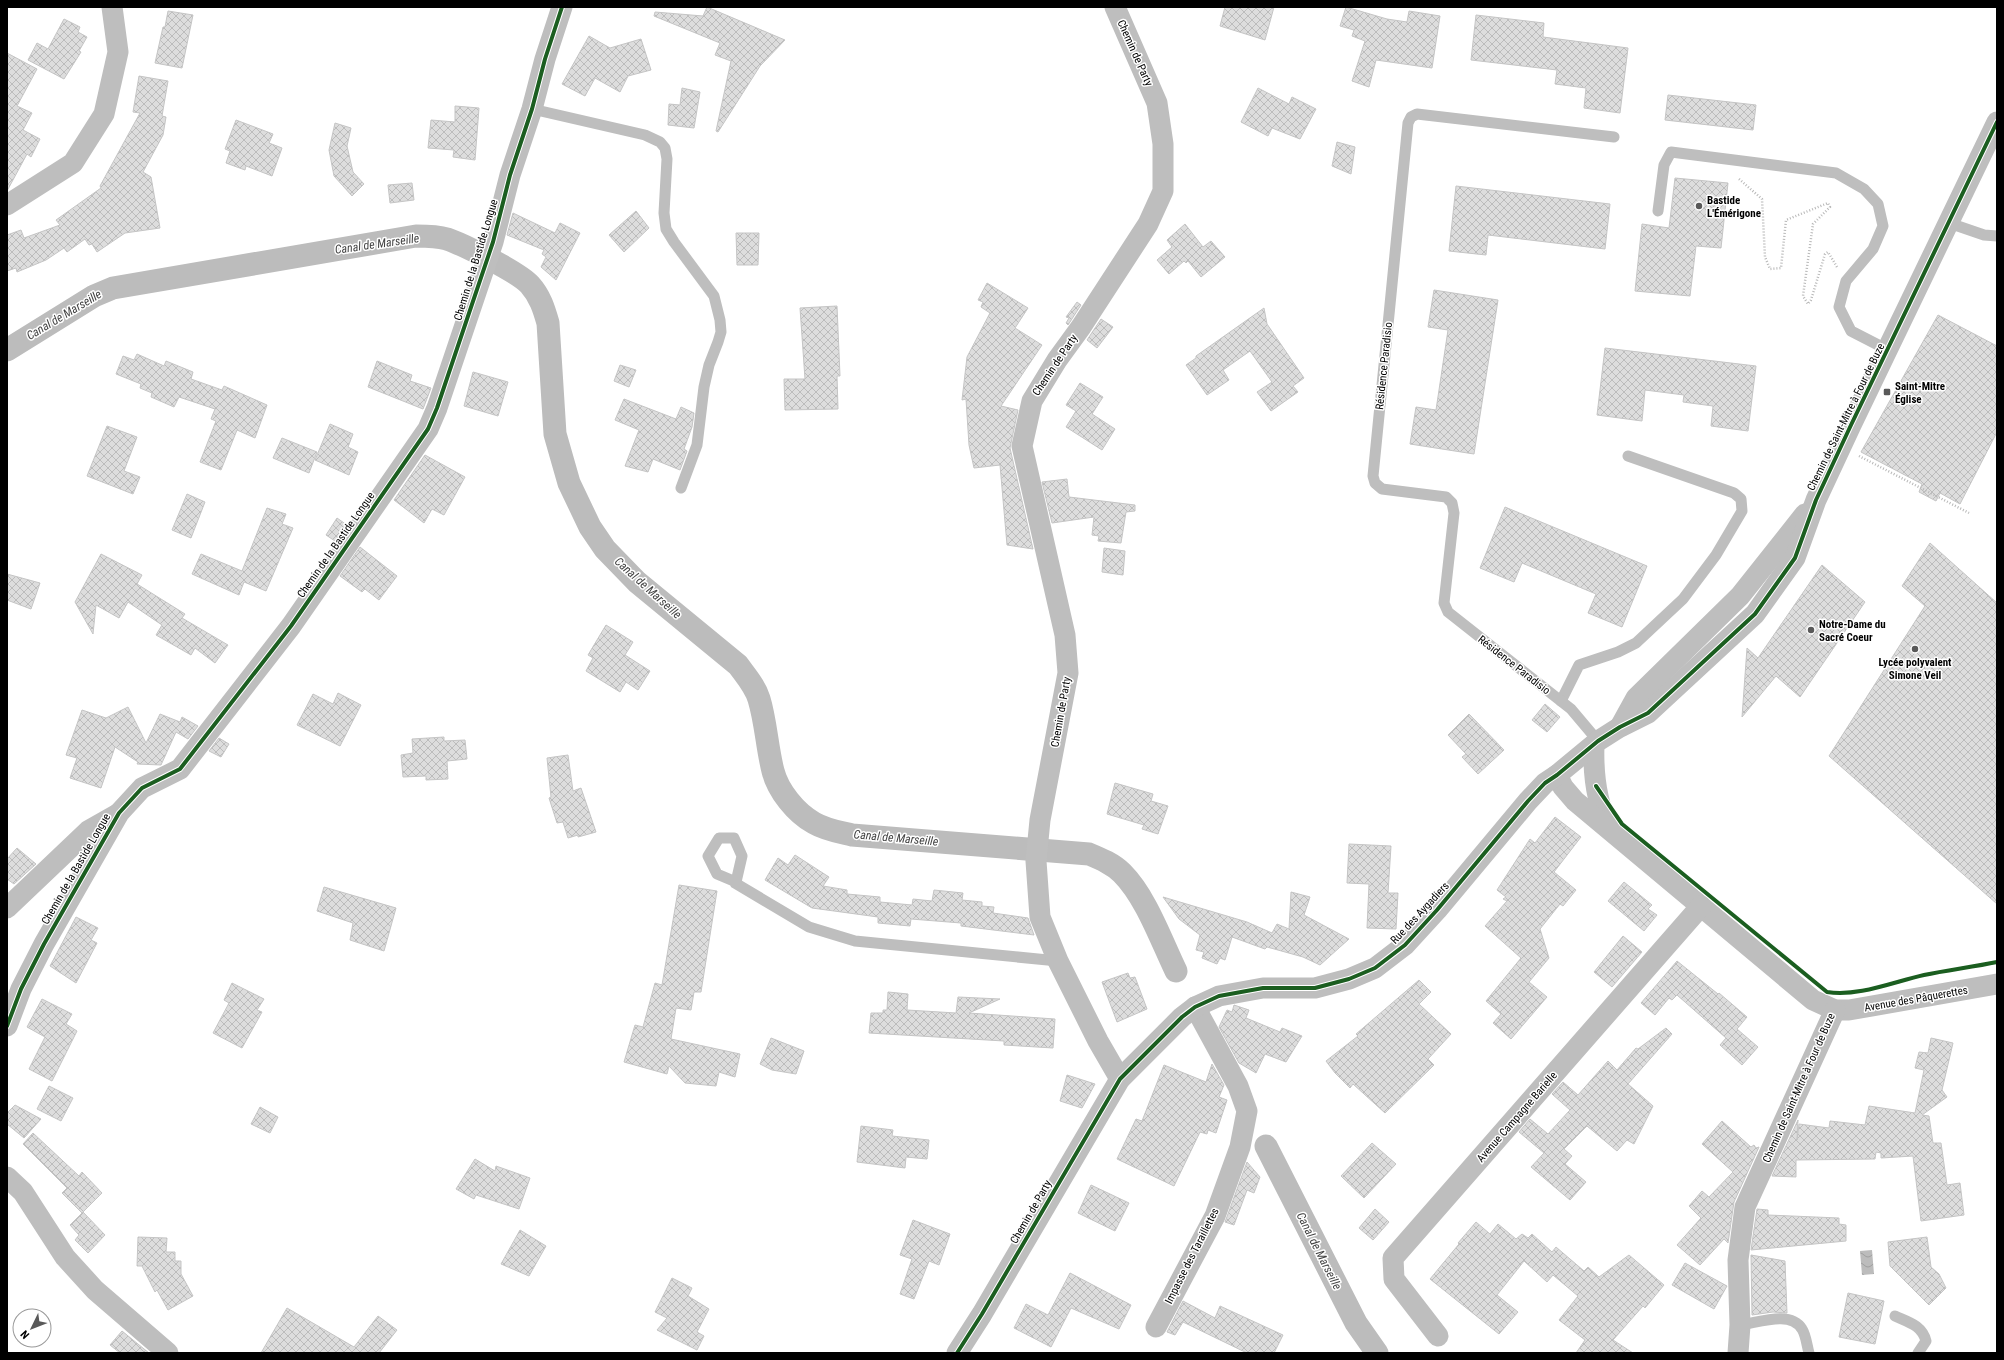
<svg xmlns="http://www.w3.org/2000/svg" width="2004" height="1360" font-family="'Roboto Condensed',sans-serif">
<style>
.water{fill:url(#water-waves)}
.lines{fill:none;stroke-linecap:round;stroke-linejoin:round}
.canal{stroke:#bcbcbc;stroke-width:23}
.building{fill:url(#building-cross-hatch);stroke:#c5c5c5}
.path{stroke:#b8b8b8;stroke-width:2.5;stroke-dasharray:1 2;stroke-linecap:butt}
.lane{stroke:#bebebe;stroke-width:11}
.street{stroke:#bebebe;stroke-width:21}
.cycleway-casing{stroke:#fff;stroke-width:6}
.cycleway{stroke:#1b5e20;stroke-width:4}
.poi-dot{fill:#595959;stroke:#fff;stroke-width:1.5}
.labels{text-anchor:middle;dominant-baseline:central;stroke-width:3;stroke-linejoin:round;paint-order:stroke}
.street-label{font-size:11px;fill:#000;stroke:#fff}
.poi-label{font-size:11px;font-weight:bold;fill:#000;stroke:#fff;text-anchor:start}
.water-label{font-size:12px;font-style:italic;fill:#414141;stroke:#fff}
</style>
<defs>
<pattern id="water-waves" width="16" height="10" patternUnits="userSpaceOnUse"><rect width="16" height="10" fill="#bcbcbc"/><path d="M0 5q4-4 8 0t8 0" fill="none" stroke="#a0a0a0"/></pattern>
<pattern id="building-cross-hatch" width="8" height="8" patternUnits="userSpaceOnUse"><rect width="8" height="8" fill="#ddd"/><path d="M0 0l8 8M0 8l8-8" fill="none" stroke="#bcbcbc"/></pattern>
</defs>
<rect width="100%" height="100%" fill="#fff"/>
<polygon class="water" points="1872,1250 1874,1274 1862,1275 1860,1251"/>
<g class="lines">
<g class="canal">
<path d="M7,350L94,296L113,288L416,236C426,236 437,236 447,239C462,244 520,273 530,285C540,296 544,309 548,323L555,434L569,483L590,527L605,549L637,582L738,665C746,676 755,686 759,699C766,722 767,748 773,771C778,791 796,813 814,823C826,830 839,832 852,835L1089,854C1101,859 1113,864 1122,873C1146,897 1161,940 1176,971"/>
<polyline points="1266,1146 1356,1323 1377,1353"/>
</g>
</g>
<g class="building">
<polygon points="707,7 785,40 760,66 718,132 716,131 731,61 715,55 720,43 654,16 655,12 703,16"/>
<polygon points="1225,7 1274,7 1265,40 1220,26"/>
<polygon points="1346,7 1387,19 1407,22 1409,11 1440,16 1432,68 1376,60 1369,87 1352,81 1365,41 1352,36 1354,30 1340,26"/>
<polygon points="168,11 193,15 182,68 155,63 163,27 165,27"/>
<polygon points="1476,15 1544,23 1543,37 1628,48 1620,113 1584,108 1586,88 1555,84 1557,70 1471,60"/>
<polygon points="64,19 80,27 78,32 87,37 79,51 81,52 64,79 28,60 37,43 48,49"/>
<polygon points="589,36 610,48 641,39 651,70 628,76 620,92 595,78 585,96 562,84"/>
<polygon points="7,53 37,69 17,106 32,113 23,130 40,139 31,157 27,154 7,191"/>
<polygon points="139,76 168,81 162,116 166,117 163,135 143,172 151,177 160,228 125,233 97,252 92,244 89,245 85,239 67,252 64,248 46,260 17,272 16,268 7,271 7,235 21,230 24,238 60,225 56,220 101,188 100,186 140,113 133,112"/>
<polygon points="682,88 700,92 694,128 668,125 669,104 680,105"/>
<polygon points="1258,88 1289,104 1292,97 1316,109 1300,139 1272,128 1268,136 1241,122"/>
<polygon points="1668,95 1756,105 1753,130 1665,120"/>
<polygon points="455,106 479,108 475,160 453,157 454,150 428,148 431,120 455,122"/>
<polygon points="236,120 273,134 269,143 282,148 272,176 246,166 245,170 226,163 230,151 225,149"/>
<polygon points="335,123 351,128 347,146 353,172 364,184 352,196 334,176 329,150"/>
<polygon points="1337,142 1355,147 1351,174 1332,166"/>
<polygon points="1675,178 1728,183 1721,248 1696,246 1690,296 1635,291 1642,224 1669,228"/>
<polygon points="412,183 414,200 390,203 388,185"/>
<polygon points="1456,186 1610,204 1605,249 1488,235 1486,255 1449,251"/>
<polygon points="636,211 649,228 624,252 609,235"/>
<polygon points="513,213 555,233 560,223 580,233 556,280 541,267 546,257 542,254 544,250 507,235"/>
<polygon points="1185,224 1203,247 1211,241 1225,257 1201,277 1188,261 1186,263 1184,261 1169,274 1157,260 1172,247 1167,240"/>
<polygon points="736,233 759,233 758,265 737,265"/>
<polygon points="987,283 1028,308 1015,328 1042,345 1001,406 1018,410 1010,448 1033,549 1007,545 1000,465 974,468 969,445 966,399 962,400 967,357 990,313 981,307 983,302 978,300"/>
<polygon points="1434,290 1498,300 1474,454 1410,444 1416,407 1436,410 1448,330 1428,327"/>
<polygon points="1077,302 1081,305 1068,325 1066,323 1069,318 1066,317"/>
<polygon points="837,306 840,376 837,376 838,409 785,410 784,379 805,379 800,308"/>
<polygon points="1264,308 1267,324 1304,378 1293,386 1298,392 1271,411 1257,392 1272,382 1250,351 1223,370 1229,380 1207,395 1186,365 1196,358 1196,356"/>
<polygon points="1938,315 1997,346 1997,432 1960,504 1940,493 1936,501 1919,492 1922,484 1861,452"/>
<polygon points="1101,319 1113,327 1097,348 1087,340"/>
<polygon points="1605,348 1756,366 1748,431 1711,426 1713,406 1683,402 1684,395 1645,390 1642,421 1597,415"/>
<polygon points="137,354 164,366 166,361 193,372 191,379 222,390 224,386 267,405 255,438 237,430 221,470 200,462 216,421 211,419 215,409 179,397 174,407 151,397 152,393 140,388 141,384 116,374 123,356 134,360"/>
<polygon points="377,361 412,375 410,381 431,388 423,409 368,387"/>
<polygon points="620,365 636,370 629,387 614,381"/>
<polygon points="473,372 508,382 498,416 464,406"/>
<polygon points="1080,383 1103,397 1092,414 1115,429 1102,450 1066,427 1076,411 1066,405"/>
<polygon points="624,399 676,419 681,407 694,413 692,427 684,449 687,451 680,470 653,459 648,472 625,466 639,430 615,420"/>
<polygon points="330,424 353,434 348,447 358,452 349,475 315,460"/>
<polygon points="107,426 137,437 124,471 140,477 133,494 87,476"/>
<polygon points="282,438 317,452 309,473 273,458"/>
<polygon points="425,455 465,477 444,515 432,509 424,523 394,500"/>
<polygon points="1067,479 1069,497 1135,505 1135,511 1126,512 1121,543 1098,541 1099,536 1092,535 1094,517 1052,523 1042,482"/>
<polygon points="187,494 205,502 191,538 172,530"/>
<polygon points="1505,507 1647,566 1622,627 1588,613 1596,594 1522,563 1514,582 1480,568"/>
<polygon points="267,508 286,514 282,524 293,528 266,591 244,582 239,595 192,574 201,554 242,571"/>
<polygon points="337,518 347,525 335,541 326,535"/>
<polygon points="1930,543 1997,603 1997,904 1829,756 1925,606 1902,586"/>
<polygon points="360,547 397,576 379,600 365,589 362,592 340,576"/>
<polygon points="1104,548 1125,551 1123,575 1102,572"/>
<polygon points="101,554 142,575 137,584 185,614 182,618 228,645 215,663 195,648 191,655 156,635 162,625 128,602 119,618 96,605 93,634 75,602"/>
<polygon points="1822,565 1865,602 1800,697 1776,676 1742,717 1747,648 1758,658"/>
<polygon points="7,574 40,583 31,609 7,600"/>
<polygon points="606,625 633,642 625,655 650,671 638,690 626,682 620,692 586,671 593,658 588,655"/>
<polygon points="338,693 361,705 340,746 297,725 313,694 333,704"/>
<polygon points="1545,704 1560,717 1547,732 1532,720"/>
<polygon points="128,707 146,743 160,714 180,722 182,717 198,726 188,739 176,732 161,765 137,764 138,762 115,747 101,788 70,778 77,758 66,755 82,710 106,718"/>
<polygon points="1469,714 1504,750 1478,774 1462,757 1466,754 1448,735"/>
<polygon points="444,737 444,741 465,740 467,759 447,761 448,779 426,780 426,776 403,777 401,755 413,753 412,739"/>
<polygon points="219,738 229,744 221,757 209,751"/>
<polygon points="568,755 573,791 581,788 596,832 578,837 578,835 568,838 563,822 557,823 549,798 551,797 547,758"/>
<polygon points="1115,783 1153,794 1151,801 1168,806 1158,834 1142,829 1144,825 1107,814"/>
<polygon points="1555,817 1581,837 1554,872 1576,890 1563,906 1560,904 1540,929 1549,958 1529,982 1547,997 1511,1039 1493,1023 1501,1014 1486,1001 1521,958 1485,926 1507,901 1503,899 1506,897 1497,890 1530,839 1535,843"/>
<polygon points="1349,844 1391,846 1388,893 1398,893 1396,929 1367,928 1369,884 1347,883"/>
<polygon points="17,848 36,864 14,884 7,879 7,859"/>
<polygon points="795,855 829,877 823,886 847,890 847,894 880,897 880,902 912,905 913,899 932,901 934,890 963,893 962,900 982,902 982,906 994,907 993,913 1028,918 1034,935 961,926 961,923 911,919 910,926 878,923 878,917 812,908 765,880 778,858 788,865"/>
<polygon points="1624,882 1652,905 1648,909 1657,915 1644,931 1608,901"/>
<polygon points="679,885 717,891 701,992 694,992 691,1010 676,1008 671,1039 740,1054 735,1077 719,1072 716,1086 685,1083 669,1066 667,1074 624,1062 635,1025 643,1027 655,983 662,985"/>
<polygon points="324,887 396,908 384,951 350,940 353,923 317,911"/>
<polygon points="1291,892 1310,897 1304,915 1349,939 1320,965 1303,957 1267,947 1265,949 1232,937 1225,960 1220,958 1217,964 1202,958 1204,952 1196,950 1200,935 1179,919 1163,897 1247,922 1272,933 1277,924 1289,929"/>
<polygon points="76,917 98,928 91,940 97,943 76,983 50,966"/>
<polygon points="1623,936 1642,952 1612,987 1594,972"/>
<polygon points="1677,961 1718,994 1719,993 1747,1017 1737,1029 1758,1047 1742,1065 1720,1045 1726,1038 1677,995 1672,1000 1669,998 1655,1015 1641,1003"/>
<polygon points="1128,973 1130,978 1135,977 1147,1009 1117,1022 1102,982"/>
<polygon points="1419,980 1431,992 1419,1004 1451,1034 1428,1059 1434,1065 1385,1113 1353,1084 1350,1088 1335,1073 1326,1061 1358,1036 1356,1034"/>
<polygon points="232,983 264,999 257,1010 262,1012 242,1048 213,1033 229,1003 224,1000"/>
<polygon points="888,992 908,994 907,1010 956,1013 958,997 1000,999 969,1013 1055,1019 1053,1048 1004,1045 1004,1041 869,1033 871,1013 883,1013 883,1010 887,1010"/>
<polygon points="42,999 72,1014 66,1024 77,1031 52,1081 29,1069 45,1037 27,1027"/>
<polygon points="1234,1005 1249,1010 1246,1018 1280,1032 1282,1028 1302,1036 1286,1062 1265,1054 1256,1073 1239,1063 1219,1027 1227,1010 1232,1012"/>
<polygon points="1666,1028 1672,1034 1628,1084 1653,1106 1634,1144 1627,1140 1617,1151 1587,1126 1564,1149 1572,1156 1565,1164 1586,1182 1570,1200 1531,1167 1544,1153 1519,1132 1530,1119 1548,1134 1570,1110 1552,1094 1563,1082 1578,1095 1608,1061 1617,1070 1636,1048 1638,1049"/>
<polygon points="771,1038 804,1051 796,1074 772,1070 760,1064"/>
<polygon points="1931,1038 1953,1043 1942,1090 1947,1097 1922,1115 1929,1116 1933,1143 1941,1143 1947,1185 1960,1183 1964,1215 1921,1221 1913,1156 1881,1158 1881,1153 1876,1152 1875,1159 1796,1160 1796,1177 1772,1176 1798,1120 1797,1140 1799,1124 1829,1128 1830,1121 1865,1125 1869,1106 1915,1113 1924,1070 1915,1068 1919,1052 1928,1053"/>
<polygon points="1212,1064 1224,1085 1219,1097 1227,1100 1216,1133 1208,1130 1207,1134 1200,1132 1174,1186 1117,1159 1136,1119 1142,1121 1164,1065 1206,1082"/>
<polygon points="1067,1075 1095,1084 1082,1108 1060,1101"/>
<polygon points="49,1086 73,1098 61,1121 37,1109"/>
<polygon points="15,1105 41,1119 24,1138 7,1124 7,1113"/>
<polygon points="260,1107 278,1117 270,1133 251,1124"/>
<polygon points="1722,1121 1751,1147 1754,1145 1756,1148 1759,1147 1734,1202 1728,1243 1724,1239 1700,1265 1677,1245 1701,1218 1689,1206 1702,1191 1709,1197 1733,1172 1702,1144"/>
<polygon points="861,1126 893,1130 892,1136 929,1140 927,1159 906,1157 905,1168 857,1162"/>
<polygon points="33,1133 79,1176 82,1172 102,1193 82,1213 62,1193 67,1188 23,1144"/>
<polygon points="1372,1143 1396,1164 1364,1198 1341,1176"/>
<polygon points="475,1159 495,1171 496,1166 530,1178 519,1209 476,1195 474,1199 456,1189"/>
<polygon points="1247,1162 1260,1177 1254,1193 1247,1190 1234,1225 1225,1222"/>
<polygon points="1091,1185 1129,1203 1115,1231 1078,1213"/>
<polygon points="1375,1209 1389,1222 1373,1240 1359,1228"/>
<polygon points="1757,1209 1768,1210 1768,1215 1839,1218 1839,1224 1846,1225 1846,1241 1751,1250"/>
<polygon points="83,1212 105,1235 88,1253 75,1240 79,1235 70,1225"/>
<polygon points="913,1220 950,1234 939,1265 929,1261 914,1299 900,1294 912,1259 900,1255"/>
<polygon points="1476,1222 1490,1234 1498,1224 1516,1239 1522,1234 1528,1238 1532,1234 1552,1252 1556,1247 1584,1271 1588,1267 1599,1277 1629,1255 1664,1285 1645,1308 1643,1306 1613,1340 1633,1353 1576,1353 1585,1340 1559,1320 1578,1296 1553,1275 1547,1282 1524,1261 1497,1295 1518,1312 1499,1334 1430,1279 1459,1244 1458,1243"/>
<polygon points="520,1230 546,1246 529,1276 501,1264"/>
<polygon points="138,1237 167,1238 166,1252 175,1252 175,1261 181,1261 181,1274 193,1296 168,1310 157,1290 155,1292 142,1266 137,1266"/>
<polygon points="1927,1237 1931,1267 1939,1274 1946,1288 1929,1305 1890,1266 1888,1242"/>
<polygon points="1751,1255 1785,1261 1787,1313 1773,1312 1752,1315"/>
<polygon points="1685,1263 1727,1286 1714,1309 1672,1285"/>
<polygon points="1070,1273 1131,1305 1119,1329 1071,1308 1051,1347 1014,1328 1026,1304 1048,1315"/>
<polygon points="672,1278 692,1288 688,1296 709,1309 697,1332 704,1336 697,1350 657,1330 667,1318 655,1312"/>
<polygon points="1848,1293 1884,1301 1875,1344 1839,1337"/>
<polygon points="1183,1301 1215,1318 1220,1306 1283,1335 1274,1353 1247,1353 1183,1322 1175,1335 1167,1332"/>
<polygon points="287,1308 354,1347 378,1316 397,1330 379,1353 261,1353"/>
<polygon points="122,1331 149,1353 120,1353 110,1345"/>
</g>
<g class="lines">
<g class="path">
<polyline points="1739,179 1762,199 1765,257 1770,269 1781,268 1786,220 1828,203 1830,207 1813,224 1803,296 1808,304 1811,300 1825,254 1828,252 1837,267"/>
<polyline points="1859,456 1969,513"/>
</g>
<g class="lane">
<polyline points="532,109 645,135 660,142 665,148 667,159 664,213 666,229 674,242 714,296 720,320 721,332 718,342 709,365 704,387 697,445 681,488"/>
<polyline points="1658,211 1664,165 1671,152 1836,173 1864,189 1878,204 1883,226 1873,249 1846,281 1839,307 1851,331 1888,350"/>
<polyline points="1949,223 1984,235 1997,236"/>
<polyline points="1561,701 1579,665 1618,652 1636,643 1683,599 1716,555 1742,511 1741,499 1734,493 1628,456"/>
<polyline points="1598,741 1571,709 1448,612 1444,603 1454,513 1452,503 1446,497 1382,489 1375,483 1373,476 1408,123 1411,117 1417,114 1614,137"/>
<polyline points="736,882 717,874 708,856 719,838 734,838 742,856 736,882 735,883 809,927 855,941 1058,961"/>
<path d="M1895,1316C1908,1322 1922,1325 1926,1341L1918,1353"/>
<path d="M1740,1325C1758,1323 1790,1310 1802,1329C1806,1335 1807,1346 1809,1353"/>
</g>
<g class="street">
<polyline points="1115,7 1157,103 1163,144 1163,191 1148,224 1081,327 1057,360 1032,401 1022,446 1065,635 1068,673 1040,820 1036,861 1040,917 1058,961 1098,1041 1120,1079"/>
<polyline points="7,205 73,163 104,114 118,52 112,7"/>
<polyline points="1620,727 1636,698 1740,596 1805,514"/>
<path d="M1594,745C1593,774 1596,802 1609,828"/>
<polyline points="1557,775 1563,787 1575,801 1813,1000 1835,1010 1849,1010 1997,984"/>
<polyline points="7,908 88,831 118,814"/>
<polyline points="7,1026 21,989 44,944 119,813 142,788 180,769 291,626 428,429 437,408 493,242 510,175 532,109 545,59 562,7"/>
<polyline points="7,1177 23,1192 65,1257 95,1290 168,1353"/>
<polyline points="1156,1327 1215,1216 1240,1147 1247,1111 1238,1086 1195,1007"/>
<polyline points="1438,1336 1394,1279 1393,1258 1701,906"/>
<polyline points="957,1353 982,1314 1120,1079 1182,1017 1195,1007 1219,996 1263,988 1315,988 1349,979 1375,968 1405,945 1437,910 1528,801 1545,783 1557,775 1598,741 1620,727 1648,713 1755,614 1795,558 1816,500 1851,425 1997,122"/>
<polyline points="1738,1353 1740,1325 1738,1260 1745,1207 1835,1010"/>
</g>
<defs>
<g id="cycleway">
<path d="M1596,786L1622,824L1827,992C1858,997 1893,982 1924,975C1948,970 1973,967 1997,962"/>
<polyline points="7,1026 21,989 44,944 119,813 142,788 180,769 291,626 428,429 437,408 493,242 510,175 532,109 545,59 562,7"/>
<polyline points="957,1353 982,1314 1120,1079 1182,1017 1195,1007 1219,996 1263,988 1315,988 1349,979 1375,968 1405,945 1437,910 1528,801 1545,783 1557,775 1598,741 1620,727 1648,713 1755,614 1795,558 1816,500 1851,425 1997,122"/>
</g>
</defs>
<use href="#cycleway" class="cycleway-casing"/>
<use href="#cycleway" class="cycleway"/>
</g>
<g class="poi-dot">
<circle cx="1699" cy="206" r="4"/>
<rect x="1883" y="388" width="8" height="8" rx="2"/>
<circle cx="1811" cy="630" r="4"/>
<circle cx="1915" cy="649" r="4"/>
</g>
<g class="labels">
<g class="street-label">
<text transform="translate(1135 53) rotate(66)">Chemin de Party</text>
<text transform="translate(476 260) rotate(-73)">Chemin de la Bastide Longue</text>
<text transform="translate(1055 365) rotate(-56)">Chemin de Party</text>
<text transform="translate(1384 366) rotate(-84)">Résidence Paradisio</text>
<text transform="translate(1846 417) rotate(-64)">Chemin de Saint-Mitre à Four de Buze</text>
<text transform="translate(336 545) rotate(-55)">Chemin de la Bastide Longue</text>
<text transform="translate(1514 665) rotate(38)">Résidence Paradisio</text>
<text transform="translate(1061 712) rotate(-80)">Chemin de Party</text>
<text transform="translate(76 869) rotate(-60)">Chemin de la Bastide Longue</text>
<text transform="translate(1420 913) rotate(-47)">Rue des Aygadiers</text>
<text transform="translate(1916 999) rotate(-10)">Avenue des Pâquerettes</text>
<text transform="translate(1799 1088) rotate(-66)">Chemin de Saint-Mitre à Four de Buze</text>
<text transform="translate(1517 1117) rotate(-49)">Avenue Campagne Barielle</text>
<text transform="translate(1031 1212) rotate(-60)">Chemin de Party</text>
<text transform="translate(1192 1256) rotate(-63)">Impasse des Taraillettes</text>
</g>
<g class="poi-label">
<text x="1707" y="200">Bastide<tspan x="1707" dy="13">L'Émérigone</tspan></text>
<text x="1895" y="386">Saint-Mitre<tspan x="1895" dy="13">Église</tspan></text>
<text x="1819" y="624">Notre-Dame du<tspan x="1819" dy="13">Sacré Coeur</tspan></text>
<text x="1915" y="662" text-anchor="middle">Lycée polyvalent<tspan x="1915" dy="13">Simone Veil</tspan></text>
</g>
<g class="water-label">
<text transform="translate(377 244) rotate(-8)">Canal de Marseille</text>
<text transform="translate(64 315) rotate(-31)">Canal de Marseille</text>
<text transform="translate(648 588) rotate(42)">Canal de Marseille</text>
<text transform="translate(896 838) rotate(5)">Canal de Marseille</text>
<text transform="translate(1319 1251) rotate(63)">Canal de Marseille</text>
</g>
</g>
<rect width="2004" height="1360" fill="none" stroke="#000000" stroke-width="16"/>
<g transform="translate(32 1328) rotate(227)"><circle r="19" fill="#ffffff" stroke="#999999"/>
<path d="M0-3L7 15L0 10L-7 15Z" fill="#595959"/>
<text y="-6" font-size="11" font-weight="bold" text-anchor="middle" fill="#000000">N</text>
</g>
</svg>
